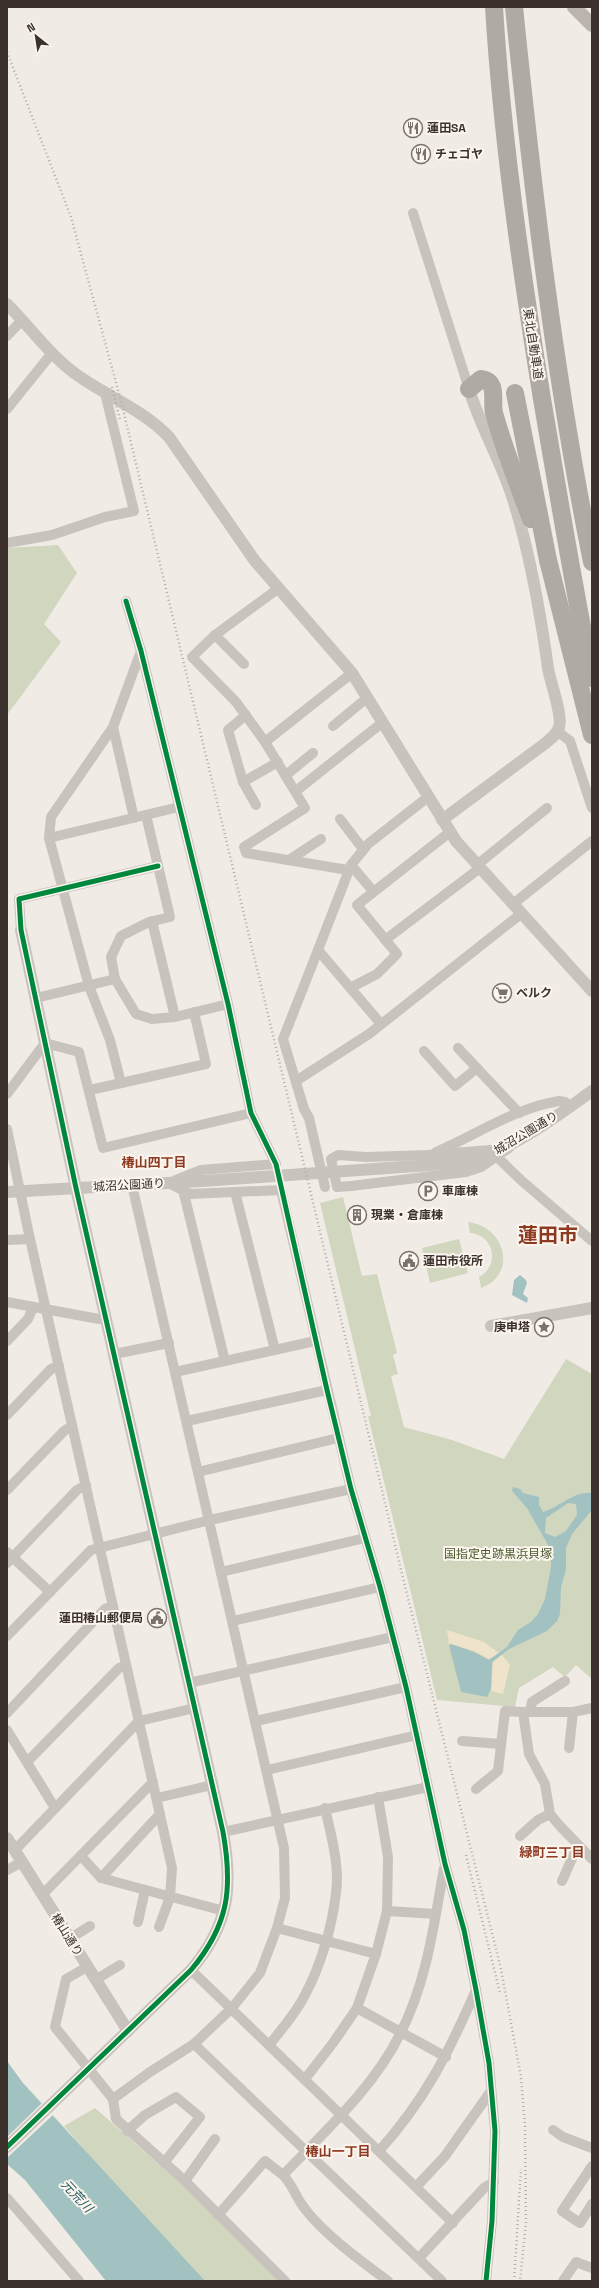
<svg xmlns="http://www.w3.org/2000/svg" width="599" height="2288" font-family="'Space Grotesk','Noto Sans JP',sans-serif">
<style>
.green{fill:#d1d6bf}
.sand{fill:#efe3cc}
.water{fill:#a1c2c1;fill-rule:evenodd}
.pier{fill:#f0ebe5}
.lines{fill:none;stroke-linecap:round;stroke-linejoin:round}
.minor{stroke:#c9c3be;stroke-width:10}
.tertiary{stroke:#c9c3be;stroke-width:12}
.secondary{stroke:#bab3ae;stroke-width:14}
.motorway{stroke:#afaaa4;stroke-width:18}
.rail{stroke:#b1aca8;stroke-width:2.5;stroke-dasharray:1 3;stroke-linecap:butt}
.cycleway-casing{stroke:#fbf5ee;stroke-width:8}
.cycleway{stroke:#00873e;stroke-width:5}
.labels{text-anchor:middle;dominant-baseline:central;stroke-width:4;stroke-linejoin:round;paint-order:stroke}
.poi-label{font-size:12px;font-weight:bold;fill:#3b302b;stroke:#fbf5ee;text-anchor:start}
.street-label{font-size:12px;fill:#3b302b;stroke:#fbf5ee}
.park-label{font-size:12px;fill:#4a5a2e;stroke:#fbf5ee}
.neighbourhood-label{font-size:13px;font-weight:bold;fill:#8c3b22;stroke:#fbf5ee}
.water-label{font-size:13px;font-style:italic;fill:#1f5a5e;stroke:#fbf5ee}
.town-label{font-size:20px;font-weight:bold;fill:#8c3b22;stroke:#fbf5ee}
</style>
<rect width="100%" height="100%" fill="#f0ebe5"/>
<g class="green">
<polygon points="58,545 77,573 44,624 61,642 7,715 7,548"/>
<polygon points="343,1197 362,1276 377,1274 397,1353 393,1355 398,1374 391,1376 404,1427 452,1440 504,1459 566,1359 592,1374 592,1679 576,1665 565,1677 553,1667 519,1688 515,1707 437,1700 368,1416 371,1416 320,1203"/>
<path d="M468,1222C507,1227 517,1275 481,1288L479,1277C500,1266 495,1235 470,1233Z"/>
<polygon points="459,1239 468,1273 430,1283 422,1248"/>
<polygon points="95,2108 190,2192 279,2281 203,2281 118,2189 64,2126"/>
</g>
<g class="sand">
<polygon points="447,1630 484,1642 499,1653 489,1659 474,1651 451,1644 449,1645"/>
<polygon points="502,1655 510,1665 503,1694 491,1691 493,1662"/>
</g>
<g class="water">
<polygon points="520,1275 526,1280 527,1283 523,1294 528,1298 527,1303 512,1295 514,1280"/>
<path d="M513,1487L520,1489L523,1493L539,1497V1505L543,1512C560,1507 574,1491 592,1493V1510L572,1534L566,1548V1569L561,1587L560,1614L557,1621L547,1631L509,1649L492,1662L491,1689L487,1697L461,1692L449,1645L451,1644L474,1652L489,1660L507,1647L518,1630L531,1622L538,1614L545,1599L551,1567V1552L548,1545L527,1508L512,1491ZM568,1503L576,1504L577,1515L566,1531L555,1537L545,1533L546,1518Z"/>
<polygon points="7,2061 23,2083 205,2281 106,2281 25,2180 7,2164"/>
</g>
<polygon class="pier" points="43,2102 54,2114 7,2158 7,2137"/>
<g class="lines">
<g class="minor">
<polyline points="413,213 469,389"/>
<polyline points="7,336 22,320"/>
<polyline points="7,409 52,353"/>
<polyline points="7,543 52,535 105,517 134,511 105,393"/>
<polyline points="279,588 215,635 192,657 236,702 265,742 305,808 244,847 246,853 348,870"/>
<polyline points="126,601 141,651 228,1004 251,1113 276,1164 201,1170 176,1180"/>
<polyline points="215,635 244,664"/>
<polyline points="246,715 228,730 243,782 278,762"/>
<polyline points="333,726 368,697"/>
<polyline points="113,727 134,818"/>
<polyline points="557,731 570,741 592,808"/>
<polyline points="265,742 352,673"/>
<polyline points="286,775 313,753"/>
<polyline points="243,782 256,805"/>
<polyline points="296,791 383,722"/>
<polyline points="146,815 170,917 149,922 121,936 111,957 115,979 136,1014 152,1019 175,1017 228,1004"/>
<polyline points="340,819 363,849"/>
<polyline points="49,838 179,807"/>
<polyline points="289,860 321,839"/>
<polyline points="351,865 373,891"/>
<polyline points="477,865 547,808"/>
<polyline points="513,904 592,841"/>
<polyline points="152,921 175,1017"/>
<polyline points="21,930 19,899 158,866"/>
<polyline points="385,940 480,868"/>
<polyline points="318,950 351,865 368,844 428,797"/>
<polyline points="350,988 377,974 397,954 357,905 450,832"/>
<polyline points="36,998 115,979"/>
<polyline points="458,1048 519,1113"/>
<polyline points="424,1051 455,1086 477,1068"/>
<polyline points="296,1081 369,1034 522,913"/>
<polyline points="121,1083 110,1040 89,986 49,838 51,817 113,727 141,651"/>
<polyline points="90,1090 206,1064 194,1012"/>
<polyline points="7,1094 45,1043 79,1052 103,1148 251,1113"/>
<polyline points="7,1129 30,1239 172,1868 170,1897 159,1927"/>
<polyline points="490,1150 428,1155 366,1157 338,1155 331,1159 337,1187 351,1186 466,1172 481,1167 509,1148"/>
<path d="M436,1152C476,1135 515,1108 559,1101L565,1102L570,1107"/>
<polyline points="498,1158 522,1181 592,1241"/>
<polyline points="169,1183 190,1194 281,1190 351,1489 380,1587 406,1687 445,1864 464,1930 476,1990 489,2063 495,2131 492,2221 486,2281"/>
<polyline points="325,1187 309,1118 304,1109 283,1039 318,950 381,1024"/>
<polyline points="183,1190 225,1361"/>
<polyline points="235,1192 275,1350"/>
<polyline points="7,1240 30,1239"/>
<polyline points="7,1302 99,1319 106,1317"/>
<polyline points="7,1341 28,1319 33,1308"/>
<polyline points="114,1354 169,1343"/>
<polyline points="175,1372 315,1341"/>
<polyline points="7,1415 51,1369 59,1366"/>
<polyline points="187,1421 327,1390"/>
<polyline points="198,1472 338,1438"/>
<polyline points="7,1490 64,1431 72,1426"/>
<polyline points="7,1552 50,1592"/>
<polyline points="7,1563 77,1490 86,1485"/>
<polyline points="221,1572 365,1538"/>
<polyline points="233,1621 380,1587"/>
<polyline points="7,1636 91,1550 210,1520 351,1489"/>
<polyline points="189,1683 393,1637"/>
<polyline points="592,1708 573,1712 523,1712 529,1754 545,1784 550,1814 560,1826 592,1859"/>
<polyline points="530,1711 532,1702 565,1681"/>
<polyline points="7,1713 105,1609 113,1606"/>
<polyline points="256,1721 406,1687"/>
<polyline points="7,1730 55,1808"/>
<polyline points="462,1741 501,1744"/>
<polyline points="569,1748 573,1712"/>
<polyline points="27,1762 119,1668 126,1665"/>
<polyline points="267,1770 417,1735"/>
<polyline points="476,1789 498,1771 505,1711 523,1712"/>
<polyline points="157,1798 212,1785"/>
<polyline points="223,1832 428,1787"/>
<polyline points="520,1836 538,1820 550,1814"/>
<polyline points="15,1850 139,1721 195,1708"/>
<polyline points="81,1856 101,1878 224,1911"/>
<polyline points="7,1870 22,1862"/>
<polyline points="101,1878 160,1814"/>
<polyline points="562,1881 578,1845"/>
<polyline points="42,1895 153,1782"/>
<polyline points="387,1911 436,1914"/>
<polyline points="138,1922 145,1890"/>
<polyline points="277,1928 376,1954"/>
<polyline points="69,1939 90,1926"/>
<polyline points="87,1967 66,1979 55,2027 113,2099 116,2119 185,2181 285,2281"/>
<polyline points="191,1970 453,2223"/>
<polyline points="95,1980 120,1965"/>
<polyline points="357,2008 446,2057"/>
<polyline points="194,2044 442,2281"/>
<path d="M269,2045C282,2029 296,2013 305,1995C321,1965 332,1927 336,1893C340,1866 331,1835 325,1808"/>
<polyline points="305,2079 333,2043 357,2008 376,1954 387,1911 388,1857 378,1797"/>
<polyline points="113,2099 150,2072 194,2044 232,2008 260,1973 277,1928 285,1898 284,1848 132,1185"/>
<polyline points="553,2130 563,2137 592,2148"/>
<polyline points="127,2131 145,2115 176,2097 200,2117 164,2163"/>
<path d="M379,2151C425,2100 449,2052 476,1990"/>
<polyline points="592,2166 562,2211 580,2223 592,2204"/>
<path d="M283,2175C293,2185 296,2198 305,2209C325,2235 361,2261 388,2281"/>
<polyline points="185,2181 215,2139"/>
<polyline points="416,2187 445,2156 491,2091"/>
<polyline points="7,2198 79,2281"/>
<path d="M218,2215L265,2161L283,2175C325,2131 374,2088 401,2032C427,1981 434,1924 444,1868"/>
<polyline points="419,2258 485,2187 494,2182"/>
<polyline points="563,2281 576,2262 592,2268"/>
</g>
<g class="tertiary">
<path d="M7,304C32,329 53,360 83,379C113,399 144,411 169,437L255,561L352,673L456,841L592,991"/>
<path d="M442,820L543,745C549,740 557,735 559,727C563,715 550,682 548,668C540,610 530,552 512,496C500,459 480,426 469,389"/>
<path d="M7,1192L203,1181L459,1163C509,1153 551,1120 592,1091"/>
<polyline points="491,1326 592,1308"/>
<polyline points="7,1838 128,2031"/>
<path d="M7,2147L191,1970C229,1925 233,1888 223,1832L76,1188L21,930"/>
</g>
<polyline class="secondary" points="574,7 592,25"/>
<g class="motorway">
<path d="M494,7C502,138 521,269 542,399C558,492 573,585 592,678"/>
<path d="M514,7C533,193 555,379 592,562"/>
<path d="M469,389L481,379C499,381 491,401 494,413C504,449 518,484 531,519"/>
<polyline points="515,393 548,560 592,735"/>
</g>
<g class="rail">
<polyline points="7,52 71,217 121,401 403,1578 501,1969 521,2077 525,2126 526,2222 520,2281"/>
<polyline points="112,387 120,420"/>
<polyline points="466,1855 500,1993"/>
<polyline points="514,2281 521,2169"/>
</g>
<defs>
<g id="cycleway">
<polyline points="126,601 141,651 228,1004 251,1113 276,1164 327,1390 351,1489 380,1587 406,1687 445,1864 464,1930 476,1990 489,2063 495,2131 492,2221 486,2281"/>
<path d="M7,2147L191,1970C229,1925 233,1888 223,1832L76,1188L21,930L19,899L158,866"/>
</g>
</defs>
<use href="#cycleway" class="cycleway-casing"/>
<use href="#cycleway" class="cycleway"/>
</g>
<defs>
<symbol id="restaurant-ring" viewBox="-11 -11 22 22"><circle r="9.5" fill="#fbf5ee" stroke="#7a716c" stroke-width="1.5"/><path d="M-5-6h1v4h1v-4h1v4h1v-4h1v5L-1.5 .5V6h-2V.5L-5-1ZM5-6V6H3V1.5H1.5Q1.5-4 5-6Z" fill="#7a716c"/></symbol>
<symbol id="supermarket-ring" viewBox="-11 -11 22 22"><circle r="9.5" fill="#fbf5ee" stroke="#7a716c" stroke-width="1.5"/><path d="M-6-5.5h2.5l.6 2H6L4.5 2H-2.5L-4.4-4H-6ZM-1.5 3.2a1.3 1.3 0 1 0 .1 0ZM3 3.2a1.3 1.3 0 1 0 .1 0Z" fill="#7a716c"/></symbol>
<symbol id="parking-ring" viewBox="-11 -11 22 22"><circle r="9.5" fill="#fbf5ee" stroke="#7a716c" stroke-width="1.5"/><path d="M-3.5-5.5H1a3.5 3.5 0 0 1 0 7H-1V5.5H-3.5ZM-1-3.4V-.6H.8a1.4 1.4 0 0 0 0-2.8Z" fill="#7a716c"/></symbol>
<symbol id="building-ring" viewBox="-11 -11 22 22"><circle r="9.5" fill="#fbf5ee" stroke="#7a716c" stroke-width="1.5"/><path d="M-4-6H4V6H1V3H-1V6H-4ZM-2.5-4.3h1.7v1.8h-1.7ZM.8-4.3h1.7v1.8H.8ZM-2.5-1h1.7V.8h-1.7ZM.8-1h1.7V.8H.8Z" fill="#7a716c"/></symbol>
<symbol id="civic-ring" viewBox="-11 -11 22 22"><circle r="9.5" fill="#fbf5ee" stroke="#7a716c" stroke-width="1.5"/><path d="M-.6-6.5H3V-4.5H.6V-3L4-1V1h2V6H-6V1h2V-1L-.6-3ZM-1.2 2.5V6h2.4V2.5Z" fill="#7a716c"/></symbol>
<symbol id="sight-ring" viewBox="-11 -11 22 22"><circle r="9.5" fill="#fbf5ee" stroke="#7a716c" stroke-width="1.5"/><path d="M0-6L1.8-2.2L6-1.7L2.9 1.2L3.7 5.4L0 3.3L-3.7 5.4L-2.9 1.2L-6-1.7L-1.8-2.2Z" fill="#7a716c"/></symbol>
</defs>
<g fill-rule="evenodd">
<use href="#restaurant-ring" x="402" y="117" width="22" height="22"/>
<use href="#restaurant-ring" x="410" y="143" width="22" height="22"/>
<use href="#supermarket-ring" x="491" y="982" width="22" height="22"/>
<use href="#parking-ring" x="417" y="1180" width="22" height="22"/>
<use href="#building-ring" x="346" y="1204" width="22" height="22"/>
<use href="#civic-ring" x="398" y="1250" width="22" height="22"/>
<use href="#sight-ring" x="533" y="1316" width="22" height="22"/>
<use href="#civic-ring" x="146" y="1607" width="22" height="22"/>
</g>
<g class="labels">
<g class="poi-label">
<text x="427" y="128">蓮田SA</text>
<text x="435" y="154">チェゴヤ</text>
<text x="516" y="993">ベルク</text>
<text x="442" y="1191">車庫棟</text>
<text x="371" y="1215">現業・倉庫棟</text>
<text x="423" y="1261">蓮田市役所</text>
<text x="530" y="1327" text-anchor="end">庚申塔</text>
<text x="143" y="1618" text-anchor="end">蓮田椿山郵便局</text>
</g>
<g class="street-label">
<text transform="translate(533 344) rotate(81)">東北自動車道</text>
<text transform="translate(526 1133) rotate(-31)">城沼公園通り</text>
<text transform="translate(129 1185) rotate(-3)">城沼公園通り</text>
<text transform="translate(67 1935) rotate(58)">椿山通り</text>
</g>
<g class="park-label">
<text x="498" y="1554">国指定史跡黒浜貝塚</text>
</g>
<g class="neighbourhood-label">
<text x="154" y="1162">椿山四丁目</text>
<text x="552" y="1852">緑町三丁目</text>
<text x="338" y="2151">椿山一丁目</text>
</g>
<g class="water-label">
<text transform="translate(77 2196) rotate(47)">元荒川</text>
</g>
<g class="town-label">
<text x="548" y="1235">蓮田市</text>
</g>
</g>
<rect width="599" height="2288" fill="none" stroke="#3b302b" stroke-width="16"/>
<g transform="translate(36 36) rotate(330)" stroke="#fbf5ee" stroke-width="3" paint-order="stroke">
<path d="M0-3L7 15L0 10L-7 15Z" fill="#3b302b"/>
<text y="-6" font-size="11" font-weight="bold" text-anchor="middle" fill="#3b302b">N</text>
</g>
</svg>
